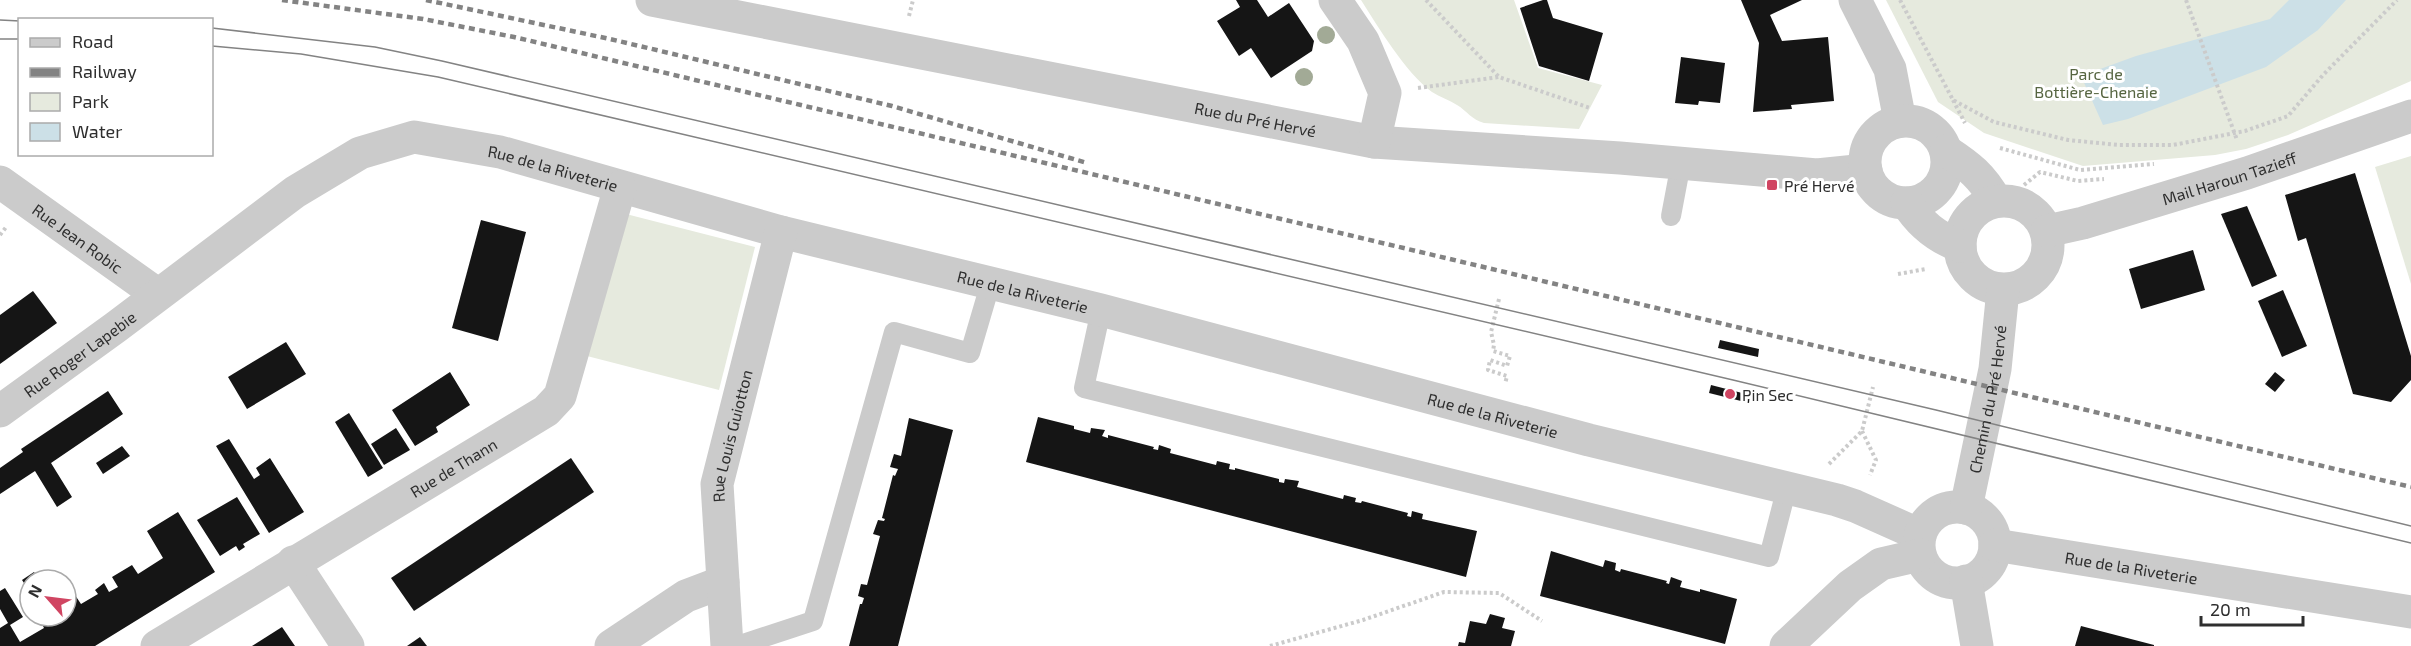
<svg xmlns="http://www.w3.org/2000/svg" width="2411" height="646" font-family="'Exo 2',sans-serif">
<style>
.green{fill:#e6eade}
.water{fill:#cce0e7}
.building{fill:#151515}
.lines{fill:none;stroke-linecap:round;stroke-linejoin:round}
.path{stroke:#cbcbcb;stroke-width:4;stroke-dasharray:3 3;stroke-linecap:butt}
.lane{stroke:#cbcbcb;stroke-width:20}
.street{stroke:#cbcbcb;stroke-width:33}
.tram{stroke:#838383;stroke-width:1.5}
.rail{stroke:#838383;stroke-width:4.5;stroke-dasharray:6 4.5;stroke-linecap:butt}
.tree{fill:#a2aa96}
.poi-dot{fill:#d04562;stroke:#fff;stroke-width:2}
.labels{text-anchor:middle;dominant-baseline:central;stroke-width:6;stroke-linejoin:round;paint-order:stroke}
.park-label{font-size:16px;fill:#566541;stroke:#fff}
.street-label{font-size:16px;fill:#2e2e2e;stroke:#fff}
.poi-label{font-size:16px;fill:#2e2e2e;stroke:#fff;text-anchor:start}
</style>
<rect width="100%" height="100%" fill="#fff"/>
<g class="green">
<path d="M1361,0H1514L1538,68L1602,85L1579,129L1484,123C1472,120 1467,111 1457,105C1449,100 1440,97 1432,92C1405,72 1379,28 1361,0Z"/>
<polygon points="1886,0 2411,0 2411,81 2288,135 2246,149 2215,155 2083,166 1984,133 1938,102"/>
<polygon points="2411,156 2411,284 2375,167"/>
<polygon points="626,214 755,247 719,390 587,356"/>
</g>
<polygon class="water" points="2289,0 2346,0 2318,30 2266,67 2128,119 2103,125 2081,76 2136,56 2270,19"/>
<g class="building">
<polygon points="1236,0 1257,0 1268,17 1289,3 1314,41 1312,51 1271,78 1251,48 1239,56 1217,21 1240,7"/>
<polygon points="1543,0 1547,0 1553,18 1603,33 1589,81 1539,66 1520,8"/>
<polygon points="1741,0 1802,0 1770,15 1782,41 1828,37 1834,101 1791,105 1792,109 1753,112 1759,43"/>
<polygon points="1681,57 1725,63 1720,103 1699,101 1698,105 1675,103"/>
<polygon points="2355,173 2411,356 2411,380 2391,402 2353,394 2306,238 2298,241 2285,195"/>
<polygon points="2247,206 2277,276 2252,287 2221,214"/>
<polygon points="481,220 526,232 498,341 452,328"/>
<polygon points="2193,250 2205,290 2141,309 2129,269"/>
<polygon points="2283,290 2307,346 2282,357 2258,301"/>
<polygon points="33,291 57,323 0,364 0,315"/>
<polygon points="1720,340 1759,349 1758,357 1718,348"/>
<polygon points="286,342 306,374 247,409 228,377"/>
<polygon points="450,372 470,405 436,427 438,432 415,446 392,410"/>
<polygon points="2275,372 2285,380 2275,392 2265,384"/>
<polygon points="1711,385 1750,395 1749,403 1709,393"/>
<polygon points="108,391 123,414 51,463 72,497 57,507 35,471 0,494 0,468 23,452 21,449"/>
<polygon points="349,413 383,468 368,477 335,422"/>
<polygon points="1038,417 1074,426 1074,429 1090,433 1091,428 1105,430 1102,436 1108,438 1108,435 1154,447 1153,449 1158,450 1159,445 1171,449 1170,453 1216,465 1217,461 1230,464 1229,469 1235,470 1235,468 1279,479 1279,482 1284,483 1285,479 1299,481 1297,487 1343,499 1344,495 1356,498 1355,502 1361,503 1362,501 1408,513 1407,516 1411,517 1412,511 1423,514 1422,519 1477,531 1466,577 1026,462"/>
<polygon points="909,418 953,430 898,646 849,646 860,604 862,604 864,598 858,596 861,584 867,585 880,536 873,534 878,520 884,521 885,519 882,518 893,475 895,476 898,469 890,467 894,454 901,456"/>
<polygon points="396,428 410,450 384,465 371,444"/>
<polygon points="229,439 254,479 260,475 256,468 270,458 304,512 269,533 216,446"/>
<polygon points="122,446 130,456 103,474 96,463"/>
<polygon points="571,458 594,492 414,611 391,578"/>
<polygon points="237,497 260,534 243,544 245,547 239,551 236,546 220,556 197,520"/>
<polygon points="178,512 215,572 95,646 0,646 0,628 8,623 0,609 0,591 5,588 23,617 10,625 20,642 44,628 41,622 36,621 33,616 45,616 50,625 54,622 50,616 66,616 66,600 75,595 81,604 98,594 95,590 104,583 109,592 118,587 112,577 132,565 138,574 163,558 147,531"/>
<polygon points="1551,551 1603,567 1605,560 1616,563 1615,570 1620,572 1621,569 1667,581 1666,583 1669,584 1671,577 1682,581 1680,587 1700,592 1700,589 1737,599 1725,644 1540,596"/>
<polygon points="34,572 39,580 30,580 30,592 22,580"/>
<polygon points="1490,614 1505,618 1502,628 1515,631 1511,646 1458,646 1459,642 1465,643 1470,621 1486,624"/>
<polygon points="2081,626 2154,645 2154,646 2075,646"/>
<polygon points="282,627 295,646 252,646"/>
<polygon points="420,637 427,646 407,646"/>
</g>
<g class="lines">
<g class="path">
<polyline points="1426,0 1499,77 1590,108"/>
<polyline points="1900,0 1953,100 1994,122 2068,140 2119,145 2173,145 2245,131 2288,116 2323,75 2397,0"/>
<polyline points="2186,0 2237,140"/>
<polyline points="909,16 913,0"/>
<polyline points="1418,88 1499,77"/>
<polyline points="1953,100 1965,123"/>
<polyline points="2000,148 2080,170 2154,164"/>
<polyline points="2024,185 2040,172 2078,181 2104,179"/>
<polyline points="0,235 7,226"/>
<polyline points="1898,274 1926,269"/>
<polyline points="1499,299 1491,332 1494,345 1493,351 1510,356 1507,366 1490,360 1488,370 1507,376 1505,384"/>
<polyline points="1862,431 1876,460 1870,475"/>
<polyline points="1829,464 1862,431 1873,387"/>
<polyline points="1270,646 1363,620 1444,592 1499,593 1542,621"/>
</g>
<g class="lane">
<polyline points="1671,216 1681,163"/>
<polyline points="1101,310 1084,388 1769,557 1787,487"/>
<polyline points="737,646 813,621 894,332 970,353 990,285"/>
</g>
<g class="street">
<path id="s1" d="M652,0L1374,142L1620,158L1817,175L1866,170"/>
<polyline points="1335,0 1363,41 1385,93 1374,142"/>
<polyline points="1855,0 1890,69 1900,121"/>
<circle cx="1906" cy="162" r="41"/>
<path d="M1946,151C1969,166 1982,176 1996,201"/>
<path id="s2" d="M0,182L157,294"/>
<circle cx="2004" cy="245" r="44"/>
<path d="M1907,203C1920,224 1936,237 1960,246"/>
<path id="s3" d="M2047,231L2083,223L2247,173L2411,116"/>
<path id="s4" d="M0,411L116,327L295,192L360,153L414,137L500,152L781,232L1101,310L1589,440L1837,500L1855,506L1920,535"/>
<circle cx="1957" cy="545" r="38"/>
<path id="s5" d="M1966,508L1995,369L2003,290"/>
<path id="s6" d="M1995,545L2411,612"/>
<polyline points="293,562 348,646"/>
<polyline points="1966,581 1977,646"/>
<path id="s7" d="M157,646L546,411L560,396L620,187"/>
<polyline points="611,646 686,596 723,582"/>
<path id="s8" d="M727,646L717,484L781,232"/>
<polyline points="1786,646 1850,586 1881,564 1920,555"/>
</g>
<g class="tram">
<polyline points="0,20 20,21"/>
<polyline points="212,28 375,47 442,61 1936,410 2411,526"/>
<polyline points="0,39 20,39"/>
<polyline points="212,46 301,54 438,77 1733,380 2411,543"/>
</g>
<g class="rail">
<polyline points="282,0 423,19 514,37 2411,487"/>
<polyline points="426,0 610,39 892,106 1087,163"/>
</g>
</g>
<g class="tree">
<circle cx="1326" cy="35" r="9"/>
<circle cx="1304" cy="77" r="9"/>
</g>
<g class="poi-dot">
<rect x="1766" y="179" width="12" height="12" rx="3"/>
<circle cx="1730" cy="394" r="6"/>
</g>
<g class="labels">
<g class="park-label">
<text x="2096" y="73">Parc de<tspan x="2096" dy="18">Bottière-Chenaie</tspan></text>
</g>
<g class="street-label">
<text stroke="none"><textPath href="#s1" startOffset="615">Rue du Pré Hervé</textPath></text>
<text stroke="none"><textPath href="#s4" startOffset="642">Rue de la Riveterie</textPath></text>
<text stroke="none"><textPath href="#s3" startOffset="190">Mail Haroun Tazieff</textPath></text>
<text stroke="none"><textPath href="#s2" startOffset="96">Rue Jean Robic</textPath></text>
<text stroke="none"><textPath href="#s4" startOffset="1128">Rue de la Riveterie</textPath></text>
<text stroke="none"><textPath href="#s4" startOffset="98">Rue Roger Lapebie</textPath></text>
<text stroke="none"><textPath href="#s5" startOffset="111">Chemin du Pré Hervé</textPath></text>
<text stroke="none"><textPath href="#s4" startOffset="1614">Rue de la Riveterie</textPath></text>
<text stroke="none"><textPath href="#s8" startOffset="212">Rue Louis Guiotton</textPath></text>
<text stroke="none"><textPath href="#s7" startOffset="346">Rue de Thann</textPath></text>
<text stroke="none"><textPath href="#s6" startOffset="138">Rue de la Riveterie</textPath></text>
</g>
<g class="poi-label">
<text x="1784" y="185">Pré Hervé</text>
<text x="1742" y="394">Pin Sec</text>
</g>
</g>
<rect x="18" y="18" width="195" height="138" fill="#ffffff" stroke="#ababab" stroke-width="1.5"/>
<rect x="30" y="38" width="30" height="9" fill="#cbcbcb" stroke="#ababab" stroke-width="1.5"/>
<text x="72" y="48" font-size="18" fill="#2e2e2e">Road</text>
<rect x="30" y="68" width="30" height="9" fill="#838383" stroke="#ababab" stroke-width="1.5"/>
<text x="72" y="78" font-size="18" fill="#2e2e2e">Railway</text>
<rect x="30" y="93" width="30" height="18" fill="#e6eade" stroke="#ababab" stroke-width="1.5"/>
<text x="72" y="108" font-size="18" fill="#2e2e2e">Park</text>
<rect x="30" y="123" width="30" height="18" fill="#cce0e7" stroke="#ababab" stroke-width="1.5"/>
<text x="72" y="138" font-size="18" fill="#2e2e2e">Water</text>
<g transform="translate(48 598) rotate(298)"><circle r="28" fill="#ffffff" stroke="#ababab" stroke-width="1.5"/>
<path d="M0-4.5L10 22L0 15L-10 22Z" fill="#d04562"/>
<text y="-9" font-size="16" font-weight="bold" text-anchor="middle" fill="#2e2e2e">N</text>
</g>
<path d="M2201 616v9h102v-9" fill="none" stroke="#2e2e2e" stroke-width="3"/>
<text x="2210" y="616" font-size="18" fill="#2e2e2e" stroke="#ffffff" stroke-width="4.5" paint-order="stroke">20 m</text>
</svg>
